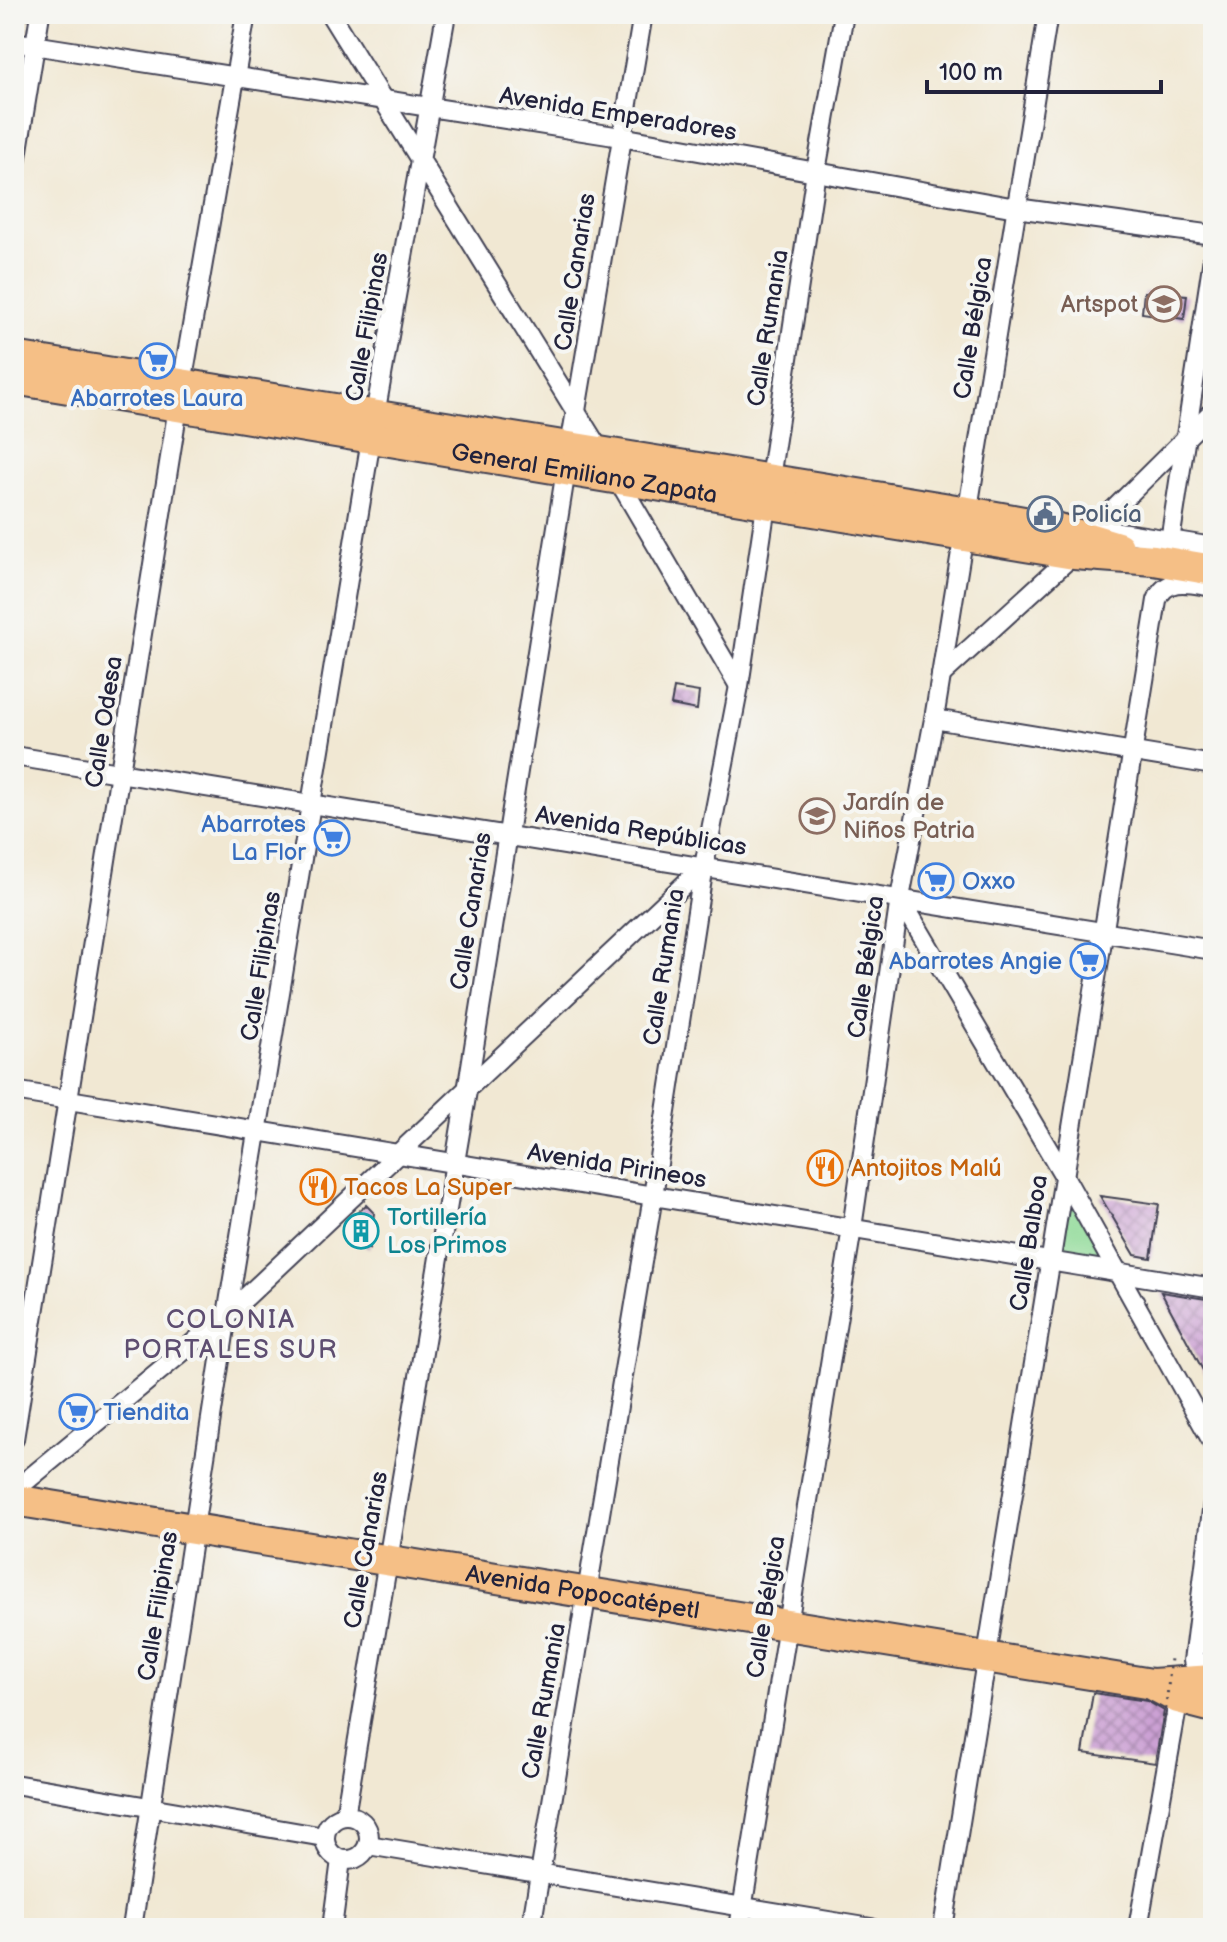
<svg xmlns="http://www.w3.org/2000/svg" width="1227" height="1942" font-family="'Balsamiq Sans',sans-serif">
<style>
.grass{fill:#8eda97;stroke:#587e69;stroke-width:2}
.building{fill:url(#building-cross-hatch)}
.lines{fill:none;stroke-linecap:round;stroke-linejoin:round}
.minor-casing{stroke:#414052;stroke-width:22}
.primary-casing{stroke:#414052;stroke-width:34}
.minor{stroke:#fff;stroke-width:18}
.primary{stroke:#f5bf86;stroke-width:30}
.path-bridge{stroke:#414052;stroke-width:3;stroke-dasharray:2 6;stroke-linecap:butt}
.labels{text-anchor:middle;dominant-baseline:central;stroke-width:8;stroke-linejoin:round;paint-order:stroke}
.street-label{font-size:24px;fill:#22223b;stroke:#f6f6f2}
.education-label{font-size:24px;fill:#785e54;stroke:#f6f6f2;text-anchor:end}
.shop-label{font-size:24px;fill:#366cbe;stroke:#f6f6f2;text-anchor:end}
.service-label{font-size:24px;fill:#4e5e75;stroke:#f6f6f2;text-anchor:start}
.food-label{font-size:24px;fill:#c56008;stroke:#f6f6f2;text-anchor:start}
.culture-label{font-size:24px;fill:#0d838f;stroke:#f6f6f2;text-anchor:start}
.neighbourhood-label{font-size:26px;letter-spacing:2px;fill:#5e4e71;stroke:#f6f6f2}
</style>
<defs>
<pattern id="building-cross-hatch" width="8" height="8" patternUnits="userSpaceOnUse" patternTransform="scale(2)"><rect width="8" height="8" fill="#cca1d4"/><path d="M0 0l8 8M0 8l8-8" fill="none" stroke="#a583ad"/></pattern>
</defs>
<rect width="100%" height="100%" fill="#f6f6f2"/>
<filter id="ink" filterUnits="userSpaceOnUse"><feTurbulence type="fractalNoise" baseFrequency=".0125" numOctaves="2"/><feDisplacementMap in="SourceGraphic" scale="16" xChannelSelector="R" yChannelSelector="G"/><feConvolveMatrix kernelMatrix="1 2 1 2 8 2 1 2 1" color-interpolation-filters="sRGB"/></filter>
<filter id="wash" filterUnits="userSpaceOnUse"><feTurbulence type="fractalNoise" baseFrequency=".006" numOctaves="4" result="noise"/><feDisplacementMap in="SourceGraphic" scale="32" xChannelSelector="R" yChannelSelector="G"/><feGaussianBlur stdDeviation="1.8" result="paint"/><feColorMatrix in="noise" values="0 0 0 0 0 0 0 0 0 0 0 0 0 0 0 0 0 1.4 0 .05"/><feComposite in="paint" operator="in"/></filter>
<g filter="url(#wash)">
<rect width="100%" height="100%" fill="#f1e8d3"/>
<polygon class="grass" points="1064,1177 1117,1272 1051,1259"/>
<g id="blocks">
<g class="building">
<polygon points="1144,292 1187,295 1184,319 1142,313"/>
<polygon points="674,688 699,692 697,710 671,705"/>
<polygon points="1100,1196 1159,1204 1151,1258 1135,1255"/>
<polygon points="366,1205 374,1213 369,1249 359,1242 346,1223"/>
<polygon points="1161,1292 1213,1300 1213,1389"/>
<polygon points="1093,1693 1147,1701 1164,1711 1155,1763 1083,1753"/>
</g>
</g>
</g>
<g filter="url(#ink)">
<use href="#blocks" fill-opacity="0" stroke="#414052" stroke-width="2"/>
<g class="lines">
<defs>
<g id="minor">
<polyline points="330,14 602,454"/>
<polyline points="14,42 621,137 1016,208 1213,235"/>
<polyline points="14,175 40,14"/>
<polyline points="616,476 739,686"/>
<polyline points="1095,528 1213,411"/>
<polyline points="1101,529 1213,547"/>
<polyline points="1170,541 1213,258"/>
<polyline points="941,675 1074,554"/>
<polyline points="934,719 1213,765"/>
<polyline points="14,756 1213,950"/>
<polyline points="900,898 1064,1176 1213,1443"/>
<polyline points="14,1091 1213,1288"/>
<polyline points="14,1439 178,407 246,14"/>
<polyline points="14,1491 227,1315 704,866"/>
<polyline points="1213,1502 1193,1661 1213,1665"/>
<polyline points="14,1784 324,1837"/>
<circle cx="347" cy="1838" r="22"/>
<polyline points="345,1816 467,1091 566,470 643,14"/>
<polyline points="368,1845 871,1928"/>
<polyline points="132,1928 227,1315 375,415 446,14"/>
<polyline points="332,1928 341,1860"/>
<polyline points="531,1928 653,1196 704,866 739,686 816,171 844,14"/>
<polyline points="739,1928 852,1228 900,898 934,719 1048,14"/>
<path d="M943,1928L1157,600C1167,575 1192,584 1213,587"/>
<polyline points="1138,1928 1180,1691"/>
</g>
<g id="primary">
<polyline points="14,357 968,512 1052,527 1118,547"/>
<path id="s1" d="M14,379L1074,554L1154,560L1213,570"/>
<path id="s2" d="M14,1500L1152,1684L1213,1680"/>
<polyline points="1157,1687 1178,1698 1213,1707"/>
</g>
</defs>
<use href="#minor" class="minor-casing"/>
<use href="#primary" class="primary-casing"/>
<use href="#minor" class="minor"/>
<use href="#primary" class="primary"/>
<polyline class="path-bridge" points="1165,1717 1171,1658 1175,1658"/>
</g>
</g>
<defs>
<symbol id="school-ring" viewBox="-11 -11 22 22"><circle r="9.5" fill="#f6f6f2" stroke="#8d6e63" stroke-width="1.5"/><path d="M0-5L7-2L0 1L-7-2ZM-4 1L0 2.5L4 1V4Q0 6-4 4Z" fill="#8d6e63"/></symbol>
<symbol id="supermarket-ring" viewBox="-11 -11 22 22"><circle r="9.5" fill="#f6f6f2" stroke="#3f7fe0" stroke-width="1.5"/><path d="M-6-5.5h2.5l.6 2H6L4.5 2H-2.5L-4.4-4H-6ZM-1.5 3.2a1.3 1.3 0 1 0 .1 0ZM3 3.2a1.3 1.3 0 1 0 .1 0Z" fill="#3f7fe0"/></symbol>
<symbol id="civic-ring" viewBox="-11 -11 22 22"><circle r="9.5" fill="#f6f6f2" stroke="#5c6f8a" stroke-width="1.5"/><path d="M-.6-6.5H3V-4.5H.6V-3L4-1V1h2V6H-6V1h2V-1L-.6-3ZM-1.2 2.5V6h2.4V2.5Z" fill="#5c6f8a"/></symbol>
<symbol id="restaurant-ring" viewBox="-11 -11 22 22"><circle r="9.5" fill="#f6f6f2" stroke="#e8710a" stroke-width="1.5"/><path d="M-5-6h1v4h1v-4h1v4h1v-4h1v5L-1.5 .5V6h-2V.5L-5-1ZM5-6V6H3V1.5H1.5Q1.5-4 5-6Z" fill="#e8710a"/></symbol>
<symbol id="building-ring" viewBox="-11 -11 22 22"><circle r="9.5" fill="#f6f6f2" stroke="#0f9aa8" stroke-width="1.5"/><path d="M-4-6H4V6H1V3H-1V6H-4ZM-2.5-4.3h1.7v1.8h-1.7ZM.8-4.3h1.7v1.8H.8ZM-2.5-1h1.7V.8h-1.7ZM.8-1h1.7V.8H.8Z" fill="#0f9aa8"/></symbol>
</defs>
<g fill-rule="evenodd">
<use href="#school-ring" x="1144" y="284" width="40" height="40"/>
<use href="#supermarket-ring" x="137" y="341" width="40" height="40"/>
<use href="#civic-ring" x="1025" y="494" width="40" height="40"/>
<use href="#school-ring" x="797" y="796" width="40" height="40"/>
<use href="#supermarket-ring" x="312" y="818" width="40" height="40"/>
<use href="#supermarket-ring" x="916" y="861" width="40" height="40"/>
<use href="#supermarket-ring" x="1068" y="941" width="40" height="40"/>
<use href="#restaurant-ring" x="805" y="1148" width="40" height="40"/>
<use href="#restaurant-ring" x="298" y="1167" width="40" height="40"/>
<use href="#building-ring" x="341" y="1211" width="40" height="40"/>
<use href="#supermarket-ring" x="57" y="1392" width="40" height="40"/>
</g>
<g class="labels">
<g class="street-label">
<text transform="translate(618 114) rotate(9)">Avenida Emperadores</text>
<text transform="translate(575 272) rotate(-81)">Calle Canarias</text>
<text transform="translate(367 327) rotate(-80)">Calle Filipinas</text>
<text transform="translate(768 328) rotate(-81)">Calle Rumania</text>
<text transform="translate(973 328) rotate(-81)">Calle Bélgica</text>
<text stroke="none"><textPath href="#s1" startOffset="578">General Emiliano Zapata</textPath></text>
<text transform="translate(104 722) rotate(-81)">Calle Odesa</text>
<text transform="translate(641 831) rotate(9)">Avenida Repúblicas</text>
<text transform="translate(471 911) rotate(-81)">Calle Canarias</text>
<text transform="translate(261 966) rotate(-81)">Calle Filipinas</text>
<text transform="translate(664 967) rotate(-81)">Calle Rumania</text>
<text transform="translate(866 967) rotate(-82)">Calle Bélgica</text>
<text transform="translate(617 1166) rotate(9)">Avenida Pirineos</text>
<text transform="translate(1029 1243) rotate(-81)">Calle Balboa</text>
<text transform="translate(366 1550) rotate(-80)">Calle Canarias</text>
<text stroke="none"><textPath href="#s2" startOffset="576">Avenida Popocatépetl</textPath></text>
<text transform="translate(158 1606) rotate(-81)">Calle Filipinas</text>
<text transform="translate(766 1607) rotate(-81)">Calle Bélgica</text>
<text transform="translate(544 1701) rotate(-80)">Calle Rumania</text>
</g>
<g class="education-label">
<text x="1138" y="304">Artspot</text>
<text x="843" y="802" text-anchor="start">Jardín de<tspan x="843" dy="28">Niños Patria</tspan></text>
</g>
<g class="shop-label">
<text x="157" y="398" text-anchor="middle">Abarrotes Laura</text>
<text x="306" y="824">Abarrotes<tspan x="306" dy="28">La Flor</tspan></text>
<text x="962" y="881" text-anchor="start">Oxxo</text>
<text x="1062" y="961">Abarrotes Angie</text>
<text x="103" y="1412" text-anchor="start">Tiendita</text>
</g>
<g class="service-label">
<text x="1071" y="514">Policía</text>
</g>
<g class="food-label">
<text x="851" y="1168">Antojitos Malú</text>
<text x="344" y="1187">Tacos La Super</text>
</g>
<g class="culture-label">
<text x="387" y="1217">Tortillería<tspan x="387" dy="28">Los Primos</tspan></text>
</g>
<g class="neighbourhood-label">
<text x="231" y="1320">COLONIA<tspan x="231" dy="30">PORTALES SUR</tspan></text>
</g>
</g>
<rect width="1227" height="1942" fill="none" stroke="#f6f6f2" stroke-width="48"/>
<path d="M927 80v12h234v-12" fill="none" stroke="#22223b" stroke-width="4"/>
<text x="939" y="80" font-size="24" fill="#22223b" stroke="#f6f6f2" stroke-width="6" paint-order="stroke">100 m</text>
</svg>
